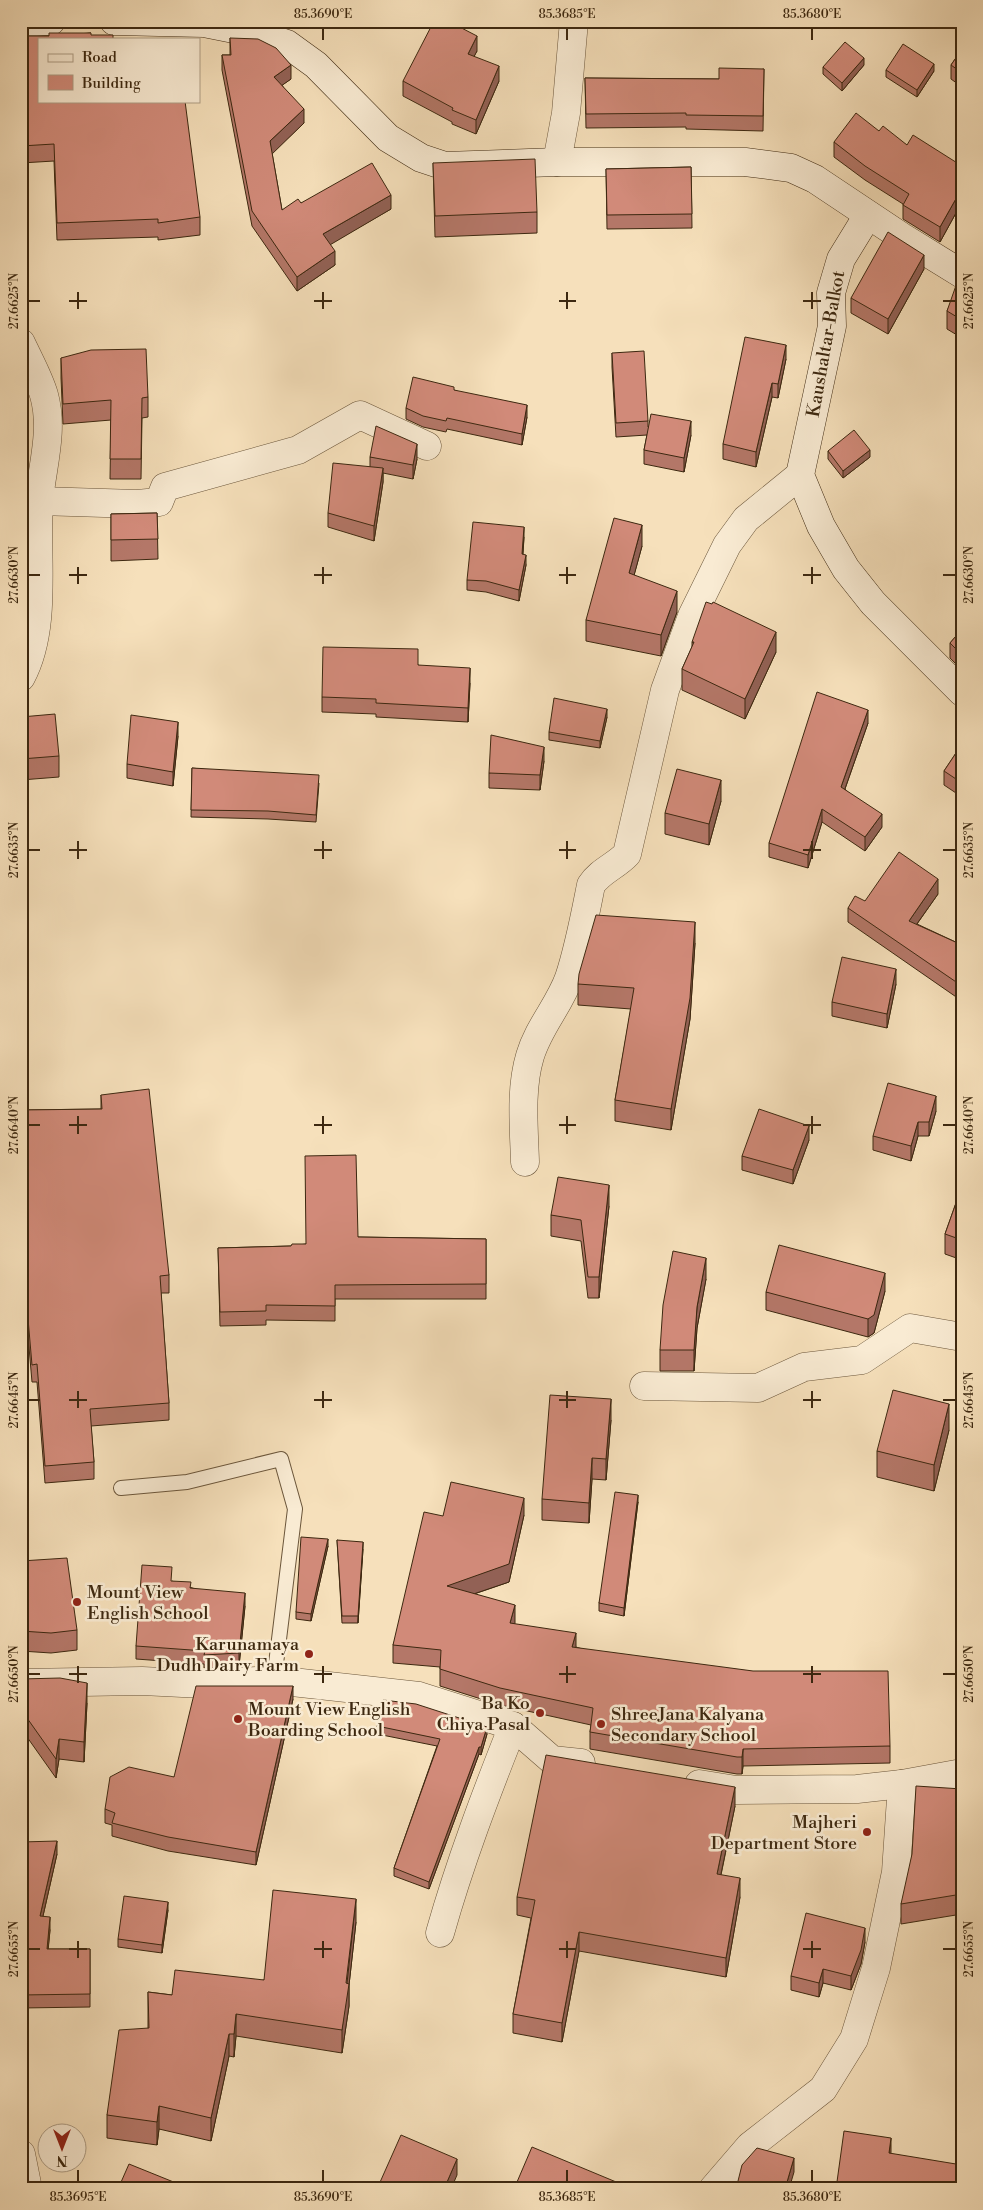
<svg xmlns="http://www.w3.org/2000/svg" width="983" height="2210" font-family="'Libre Bodoni',serif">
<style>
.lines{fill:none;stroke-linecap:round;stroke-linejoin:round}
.lane-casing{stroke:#6b563b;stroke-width:16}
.street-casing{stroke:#6b563b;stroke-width:29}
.secondary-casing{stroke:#3d2810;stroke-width:29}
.lane{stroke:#f9ebd3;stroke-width:14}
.street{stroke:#f9ebd3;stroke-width:28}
.secondary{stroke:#f9ebd3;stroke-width:28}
.wall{fill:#b47768;stroke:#3d2810}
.shaded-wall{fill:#926155;stroke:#3d2810}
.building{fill:#d18a79;stroke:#3d2810}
.ticks{fill:none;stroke:#3d2810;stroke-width:2}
.poi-dot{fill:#8f2418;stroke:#f9ebd3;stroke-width:2}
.labels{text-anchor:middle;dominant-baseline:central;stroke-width:5;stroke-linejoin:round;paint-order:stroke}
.street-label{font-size:18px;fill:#3d2810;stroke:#f9ebd3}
.poi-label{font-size:18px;fill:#3d2810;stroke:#f9ebd3;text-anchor:start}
.neatline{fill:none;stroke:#3d2810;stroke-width:2}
.ticks-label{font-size:12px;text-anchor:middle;fill:#3d2810}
</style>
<rect width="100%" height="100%" fill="#f6e0bb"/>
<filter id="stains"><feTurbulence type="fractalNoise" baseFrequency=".004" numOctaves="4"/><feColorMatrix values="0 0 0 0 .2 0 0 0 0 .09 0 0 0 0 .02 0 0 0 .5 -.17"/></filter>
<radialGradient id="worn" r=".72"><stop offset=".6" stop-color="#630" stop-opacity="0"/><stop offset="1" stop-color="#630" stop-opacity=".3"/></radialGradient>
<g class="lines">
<defs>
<polyline id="lane" points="121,1488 187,1482 281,1459 295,1509 274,1680"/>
<g id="street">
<polyline points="557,162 566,113 574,21"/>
<path d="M21,343C29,360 39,378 44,395C54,431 42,466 39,501C35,555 48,627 21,677"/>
<polyline points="39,501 137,504 159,502 165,487 298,450 360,415 427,446"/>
<path d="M525,1162C524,1128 520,1089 530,1056C539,1026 559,1006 569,978C579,948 585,915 591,885C600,871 616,866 627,854L665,690L692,616L727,545L746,519L800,475"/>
<polyline points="644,1386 758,1388 804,1367 862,1360 910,1328 962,1337"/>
<polyline points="21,1683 142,1681 203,1684 274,1680 419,1696 513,1726 552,1760 581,1763"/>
<polyline points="699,1784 736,1790 857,1789 902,1784 962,1773"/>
<path d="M440,1933C460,1862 486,1794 513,1726"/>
<polyline points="21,2154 28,2189"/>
<polyline points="713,2189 750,2146 823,2089 854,2039 876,1968 896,1872 902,1784"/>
</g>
<g id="secondary">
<polyline points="114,21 204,23 254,33 287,44 316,65 388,138 421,158 445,166 557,162 745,162 791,168 815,179 902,237 962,274"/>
<polyline points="21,23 51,21"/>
<polyline points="868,215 841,259 831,293 832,326 800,475 821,526 846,569 873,603 962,692"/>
</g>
</defs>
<use href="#lane" class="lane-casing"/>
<use href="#street" class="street-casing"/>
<use href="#secondary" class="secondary-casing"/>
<use href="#lane" class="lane"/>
<use href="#street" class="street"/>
<use href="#secondary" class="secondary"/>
</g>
<g class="wall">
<polygon points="91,33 39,39 200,217 200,235 158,240 158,237 57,240 54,161 21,163 21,36 49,36"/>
<polygon points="230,38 291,79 282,85 304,123 272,153 282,210 301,203 391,209 330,244 335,265 297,291 252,226 222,70 222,55 230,55"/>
<polygon points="962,49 962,87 951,79 951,65"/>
<polygon points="477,51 474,56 499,81 476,134 452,124 452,122 403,96 403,81"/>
<polygon points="864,65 842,91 823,74 823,67"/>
<polygon points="764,69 763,131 686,129 686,127 586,128 585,78 719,79"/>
<polygon points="886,70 934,71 917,97 886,77"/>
<polygon points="879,131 907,145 962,166 962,202 940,242 903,219 903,204 865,180 834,157 834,142"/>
<polygon points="433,163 537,212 537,233 435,237"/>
<polygon points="691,167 692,228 607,229 606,169"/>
<polygon points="924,269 888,334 851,313 851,298"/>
<polygon points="962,278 962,338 947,329 947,311"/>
<polygon points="612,353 648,421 648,427 691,435 684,472 644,464 644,450 647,435 616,437 612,367"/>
<polygon points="61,358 148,397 148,417 142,418 141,479 110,479 111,420 63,424 61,378"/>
<polygon points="786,359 778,398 772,397 756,467 723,459 723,444"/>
<polygon points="454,390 527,417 522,445 447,429 446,432 423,427 406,419 406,408"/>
<polygon points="828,451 870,457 843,478 828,459"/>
<polygon points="370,457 417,459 413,479 383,473 383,482 374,541 328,527 328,513 370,467"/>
<polygon points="157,513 158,559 111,561 111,514"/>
<polygon points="524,537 523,554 526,565 519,601 486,592 467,590 467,580"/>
<polygon points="642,546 634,575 677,612 661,656 586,641 586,620"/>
<polygon points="962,629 962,670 950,658 950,643"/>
<polygon points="692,642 776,652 745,719 682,690 682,669 692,647"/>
<polygon points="418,665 470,683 468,722 376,717 376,714 322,712 322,697"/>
<polygon points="21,717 59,756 59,777 21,780"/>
<polygon points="607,717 600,748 549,740 549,732"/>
<polygon points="868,723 845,789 882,827 865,851 822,822 808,868 769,857 769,843"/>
<polygon points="178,736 173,786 127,778 127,764"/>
<polygon points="962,744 962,797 944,785 944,771"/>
<polygon points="544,761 540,790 489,788 489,773"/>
<polygon points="192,768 319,783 316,822 268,819 191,817"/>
<polygon points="721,801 709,845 665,834 665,813"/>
<polygon points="962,822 962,848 956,842 956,828"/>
<polygon points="938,894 917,924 962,945 962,1001 848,922 848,908 865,901"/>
<polygon points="695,943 690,1019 671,1130 615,1121 615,1100 631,1009 578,1005 578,984"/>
<polygon points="896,984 887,1028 832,1016 832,1002"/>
<polygon points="101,1095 169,1275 169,1293 161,1293 169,1403 169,1420 91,1426 94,1462 94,1479 45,1483 37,1382 32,1382 24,1289 21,1289 21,1110 101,1109"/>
<polygon points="936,1111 929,1136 918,1136 911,1161 873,1150 873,1136"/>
<polygon points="809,1140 793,1184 742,1170 742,1156"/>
<polygon points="962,1186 962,1260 945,1254 945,1234"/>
<polygon points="609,1206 599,1298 588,1298 581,1241 551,1236 551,1215"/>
<polygon points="358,1237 486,1239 486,1299 335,1299 335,1321 266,1320 266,1325 220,1326 218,1248 291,1246"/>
<polygon points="706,1279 697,1328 694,1371 660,1371 660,1350"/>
<polygon points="885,1291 874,1333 868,1337 766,1310 766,1292"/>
<polygon points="611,1420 606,1480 592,1479 589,1523 542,1520 542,1499"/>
<polygon points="949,1430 934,1491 877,1477 877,1451"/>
<polygon points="638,1502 624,1616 599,1611 599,1603"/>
<polygon points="524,1515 509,1582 474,1594 515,1623 514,1624 576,1647 890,1746 890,1763 743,1766 742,1774 737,1774 590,1749 590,1732 591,1725 500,1705 440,1686 440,1667 393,1663 393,1645 443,1516"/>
<polygon points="337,1540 363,1549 358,1623 342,1623"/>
<polygon points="328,1546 311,1621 296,1619 296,1612"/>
<polygon points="21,1561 77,1630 77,1650 51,1653 21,1651"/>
<polygon points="172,1581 245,1606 239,1666 204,1668 204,1664 136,1659 136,1646"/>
<polygon points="21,1679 87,1703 84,1762 59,1759 56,1778 27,1737 21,1736"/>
<polygon points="293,1699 256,1865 168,1851 112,1836 112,1825 105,1823 105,1809 174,1777"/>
<polygon points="377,1726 487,1734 481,1755 479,1754 429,1889 394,1876 394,1868 437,1746 377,1734"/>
<polygon points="962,1789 962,1914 901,1924 901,1904"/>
<polygon points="735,1806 721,1875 740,1897 726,1977 579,1951 562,2042 513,2033 513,2014 531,1918 517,1915 517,1897"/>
<polygon points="21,1842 57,1854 43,1916 50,1930 48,1949 90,1949 90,2007 21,2008"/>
<polygon points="168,1910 162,1953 118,1947 118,1939"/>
<polygon points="356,1922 349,1985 349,2006 342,2053 236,2036 234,2057 229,2056 211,2141 159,2129 157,2145 107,2138 107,2115 148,2028 148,1992 172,1995 264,1980"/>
<polygon points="865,1942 861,1964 851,1990 823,1983 819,1997 791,1990 791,1976"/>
</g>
<g class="shaded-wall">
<polygon points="477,36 477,51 468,68 468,54"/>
<polygon points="864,58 864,65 842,91 842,83"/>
<polygon points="934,64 934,71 917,97 917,90"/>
<polygon points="291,65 291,79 274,91 274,77"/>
<polygon points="499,66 499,81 476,134 476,120"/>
<polygon points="304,109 304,123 270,156 270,141"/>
<polygon points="962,188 962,202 940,242 940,227"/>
<polygon points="391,195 391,209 323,249 323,234"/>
<polygon points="335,251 335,265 297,291 297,277"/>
<polygon points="924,255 924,269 888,334 888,319"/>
<polygon points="23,283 23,291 21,292 21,284"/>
<polygon points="786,345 786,359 778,398 778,384"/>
<polygon points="772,383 772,397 756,467 756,452"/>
<polygon points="527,405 527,417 522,445 522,434"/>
<polygon points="691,421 691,435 684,472 684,458"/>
<polygon points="417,444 417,459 413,479 413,465"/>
<polygon points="870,450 870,457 843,478 843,471"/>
<polygon points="383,468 383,482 374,541 374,526"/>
<polygon points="642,525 642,546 629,594 629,573"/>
<polygon points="524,527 524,537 522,564 522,554"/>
<polygon points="526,555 526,565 519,601 519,590"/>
<polygon points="677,591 677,612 661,656 661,635"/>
<polygon points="776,632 776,652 745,719 745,699"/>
<polygon points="470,668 470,683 468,722 468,708"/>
<polygon points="607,709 607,717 600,748 600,741"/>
<polygon points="868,710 868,723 841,800 841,787"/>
<polygon points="178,722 178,736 173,786 173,772"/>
<polygon points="544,747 544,761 540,790 540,775"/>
<polygon points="721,780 721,801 709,845 709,824"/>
<polygon points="822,809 822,822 808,868 808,855"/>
<polygon points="882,814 882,827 865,851 865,837"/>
<polygon points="938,879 938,894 909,935 909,921"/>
<polygon points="695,922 695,943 690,1019 671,1130 671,1109"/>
<polygon points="896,969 896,984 887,1028 887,1014"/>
<polygon points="936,1096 936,1111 929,1136 929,1122"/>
<polygon points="918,1122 918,1136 911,1161 911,1146"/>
<polygon points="809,1126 809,1140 793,1184 793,1170"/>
<polygon points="609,1185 609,1206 599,1298 599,1277"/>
<polygon points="706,1258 706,1279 697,1328 694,1371 694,1350 697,1307"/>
<polygon points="885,1273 885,1291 874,1333 868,1337 868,1319"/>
<polygon points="611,1399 611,1420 606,1480 606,1459"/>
<polygon points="949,1404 949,1430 934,1491 934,1465"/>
<polygon points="592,1458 592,1479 589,1523 589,1503"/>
<polygon points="638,1495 638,1502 624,1616 624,1608"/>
<polygon points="524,1498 524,1515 509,1582 447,1603 447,1586"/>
<polygon points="328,1539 328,1546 311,1621 311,1614"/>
<polygon points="363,1542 363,1549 358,1623 358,1616"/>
<polygon points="245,1593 245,1606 239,1666 239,1653"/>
<polygon points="515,1605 515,1623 510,1641 510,1623"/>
<polygon points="576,1633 576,1651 572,1647"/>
<polygon points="87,1683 87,1703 84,1762 84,1742"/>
<polygon points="293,1686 293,1699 256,1865 256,1852"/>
<polygon points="487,1727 487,1734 481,1755 481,1747"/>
<polygon points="59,1739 59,1759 56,1778 56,1759"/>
<polygon points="479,1747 479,1754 429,1889 429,1882"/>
<polygon points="743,1749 743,1766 742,1774 742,1757"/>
<polygon points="735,1787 735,1806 717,1893 717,1874"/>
<polygon points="57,1841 57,1854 40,1929 40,1916"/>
<polygon points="740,1878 740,1897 726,1977 726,1958"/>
<polygon points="356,1899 356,1922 349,1985 349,2006 342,2053 342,2030"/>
<polygon points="168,1902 168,1910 162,1953 162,1945"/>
<polygon points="50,1917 50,1930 47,1962 47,1949"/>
<polygon points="865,1928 865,1942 861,1964 851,1990 851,1976"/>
<polygon points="579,1932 579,1951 562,2042 562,2023"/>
<polygon points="823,1969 823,1983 819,1997 819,1983"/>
<polygon points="236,2014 236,2036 234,2057 234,2034"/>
<polygon points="229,2034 229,2056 211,2141 211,2118"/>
<polygon points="159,2106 159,2129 157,2145 157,2122"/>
<polygon points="891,2138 891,2152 889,2168 889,2153"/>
<polygon points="794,2158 794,2172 789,2189 785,2189"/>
<polygon points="457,2159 457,2175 451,2189 444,2189"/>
</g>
<g class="building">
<polygon points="434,21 448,21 477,36 468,54 499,66 476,120 452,110 453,108 403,81"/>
<polygon points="49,33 91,33 91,35 113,35 113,39 39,39 39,101 185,101 200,217 158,223 158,219 57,223 54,144 21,146 21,36 49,36"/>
<polygon points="230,38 258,39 276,48 291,65 274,77 304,109 270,141 282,210 298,199 301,203 372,163 391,195 323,234 335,251 297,277 252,211 222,55 231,55"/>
<polygon points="845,42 864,58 842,83 823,67"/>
<polygon points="903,44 934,64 917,90 886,70"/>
<polygon points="962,49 962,73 951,65"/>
<polygon points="719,68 764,69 763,116 686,115 686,113 586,114 585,78 719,79"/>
<polygon points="856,113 879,131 883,126 907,145 913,135 962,166 962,188 940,227 903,205 909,194 865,166 834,142"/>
<polygon points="535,159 537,212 435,216 433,163"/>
<polygon points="691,167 692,214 607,215 606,169"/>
<polygon points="888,232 924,255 888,319 851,298"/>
<polygon points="959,277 962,278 962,320 947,311"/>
<polygon points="745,337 786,345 778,384 772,383 756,452 723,444"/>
<polygon points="146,349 148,397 142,398 141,459 110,459 111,400 63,404 61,358 91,350"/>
<polygon points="644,351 648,421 616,423 612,353"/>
<polygon points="413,377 454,387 454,390 527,405 522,434 447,418 446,421 423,416 406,408"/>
<polygon points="651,414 691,421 684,458 644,450"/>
<polygon points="376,426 417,444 413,465 370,457"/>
<polygon points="854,430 870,450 843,471 828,451"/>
<polygon points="333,463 383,468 374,526 328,513"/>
<polygon points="157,513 158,539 111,540 111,514"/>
<polygon points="614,518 642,525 629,573 677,591 661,635 586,620"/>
<polygon points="473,522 524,527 522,554 526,555 519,590 486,581 467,580"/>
<polygon points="706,602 712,604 713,602 776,632 745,699 682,669 694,642 692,642"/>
<polygon points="962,629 962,655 950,643"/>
<polygon points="323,647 418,649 418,665 470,668 468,708 376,703 376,699 322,697"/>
<polygon points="817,692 868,710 841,787 882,814 865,837 822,809 808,855 769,843"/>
<polygon points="554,698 607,709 600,741 549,732"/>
<polygon points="55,714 59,756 21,759 21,717"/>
<polygon points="131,715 178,722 173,772 127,764"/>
<polygon points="491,735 544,747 540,775 489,773"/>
<polygon points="962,744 962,783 944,771"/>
<polygon points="192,768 319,775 316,815 268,811 191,810"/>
<polygon points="677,769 721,780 709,824 665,813"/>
<polygon points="962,822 962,833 956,828"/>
<polygon points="899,852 938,879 909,921 962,945 962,986 848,908 855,896 865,901"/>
<polygon points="596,915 695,922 690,998 671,1109 615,1100 634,988 578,984 579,974"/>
<polygon points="842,957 896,969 887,1014 832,1002"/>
<polygon points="888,1083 936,1096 929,1122 918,1122 911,1146 873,1136"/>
<polygon points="149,1089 169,1275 160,1276 169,1403 90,1409 94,1462 45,1466 37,1364 32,1365 24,1272 21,1272 21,1110 102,1109 101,1095"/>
<polygon points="759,1109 809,1126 793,1170 742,1156"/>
<polygon points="356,1155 358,1237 486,1239 486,1284 335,1285 335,1306 266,1305 266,1311 220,1312 218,1248 291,1246 292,1244 306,1244 305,1156"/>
<polygon points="558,1177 609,1185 599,1277 588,1277 581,1220 551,1215"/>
<polygon points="962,1186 962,1240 945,1234"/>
<polygon points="779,1245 885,1273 874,1315 868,1319 766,1292"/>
<polygon points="673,1251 706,1258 697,1307 694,1350 660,1350 663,1305"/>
<polygon points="893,1390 949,1404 934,1465 877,1451"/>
<polygon points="550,1395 611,1399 606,1459 592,1458 589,1503 542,1499"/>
<polygon points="451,1482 524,1498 509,1564 447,1586 515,1605 510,1623 576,1633 572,1647 753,1671 888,1671 890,1746 743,1749 742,1757 737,1757 590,1732 593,1708 500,1688 440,1669 441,1650 393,1645 424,1512 443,1516"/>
<polygon points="615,1492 638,1495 624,1608 599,1603"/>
<polygon points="301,1537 328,1539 311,1614 296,1612"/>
<polygon points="337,1540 363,1542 358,1616 342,1616"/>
<polygon points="67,1558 77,1630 51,1633 21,1631 21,1561"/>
<polygon points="142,1565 172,1567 171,1581 191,1582 190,1588 245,1593 239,1653 204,1655 205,1651 136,1646"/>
<polygon points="60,1678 87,1683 84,1742 59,1739 56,1759 27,1718 21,1717 21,1679"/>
<polygon points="196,1686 293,1686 256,1852 168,1837 112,1823 115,1813 105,1809 110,1777 129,1767 174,1777"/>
<polygon points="383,1700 416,1704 487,1727 481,1747 479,1747 429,1882 394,1868 440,1739 377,1726"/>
<polygon points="546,1755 735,1787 717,1874 740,1878 726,1958 579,1932 562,2023 513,2014 535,1900 517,1897"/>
<polygon points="916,1786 962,1789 962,1894 901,1904 912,1854"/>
<polygon points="57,1841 40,1916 50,1917 47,1949 90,1949 90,1994 21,1995 21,1842"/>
<polygon points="273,1890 356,1899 346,1983 349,1984 342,2030 236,2014 234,2034 229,2034 211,2118 159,2106 157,2122 107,2115 119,2030 149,2028 148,1992 172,1995 175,1970 264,1980"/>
<polygon points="124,1896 168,1902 162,1945 118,1939"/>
<polygon points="806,1913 865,1928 861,1950 851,1976 823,1969 819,1983 791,1976"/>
<polygon points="844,2131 891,2138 889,2153 962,2165 962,2189 836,2189"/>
<polygon points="401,2135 457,2159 444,2189 377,2189"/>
<polygon points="532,2147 633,2189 514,2189"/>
<polygon points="757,2148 794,2158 785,2189 736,2189 742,2165"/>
<polygon points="129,2164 176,2183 174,2189 118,2189"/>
</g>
<path class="ticks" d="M323,28V40M567,28V40M812,28V40M78,292V309M323,292V309M567,292V309M812,292V309M28,301H40M69,301H87M314,301H332M559,301H576M803,301H821M943,301H956M78,567V584M323,567V584M567,567V584M812,567V584M28,575H40M69,575H87M314,575H332M559,575H576M803,575H821M943,575H956M78,841V859M323,841V859M567,841V859M812,841V859M28,850H40M69,850H87M314,850H332M559,850H576M803,850H821M943,850H956M78,1116V1134M323,1116V1134M567,1116V1134M812,1116V1134M28,1125H40M69,1125H87M314,1125H332M559,1125H576M803,1125H821M943,1125H956M78,1391V1408M323,1391V1408M567,1391V1408M812,1391V1408M28,1400H40M69,1400H87M314,1400H332M559,1400H576M803,1400H821M943,1400H956M78,1666V1683M323,1666V1683M567,1666V1683M812,1666V1683M28,1674H40M69,1674H87M314,1674H332M559,1674H576M803,1674H821M943,1674H956M78,1941V1958M323,1941V1958M567,1941V1958M812,1941V1958M28,1949H40M69,1949H87M314,1949H332M559,1949H576M803,1949H821M943,1949H956M78,2170V2182M323,2170V2182M567,2170V2182M812,2170V2182"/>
<g class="poi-dot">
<circle cx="77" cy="1602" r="5"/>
<circle cx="309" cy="1654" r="5"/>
<circle cx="540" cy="1713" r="5"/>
<circle cx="238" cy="1719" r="5"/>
<circle cx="601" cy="1724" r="5"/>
<circle cx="867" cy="1832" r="5"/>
</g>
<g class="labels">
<g class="street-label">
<text transform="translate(826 344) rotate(-80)">Kaushaltar-Balkot</text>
</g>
<g class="poi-label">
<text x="87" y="1592">Mount View<tspan x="87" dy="21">English School</tspan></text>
<text x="299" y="1644" text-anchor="end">Karunamaya<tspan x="299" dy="21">Dudh Dairy Farm</tspan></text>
<text x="530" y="1703" text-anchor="end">Ba Ko<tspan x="530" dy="21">Chiya Pasal</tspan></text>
<text x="248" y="1709">Mount View English<tspan x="248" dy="21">Boarding School</tspan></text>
<text x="611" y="1714">ShreeJana Kalyana<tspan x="611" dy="21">Secondary School</tspan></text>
<text x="857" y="1822" text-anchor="end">Majheri<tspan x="857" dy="21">Department Store</tspan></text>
</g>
</g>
<rect width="983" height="2210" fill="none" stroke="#f6e0bb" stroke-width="55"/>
<rect x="38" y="38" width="162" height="65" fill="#f9ebd3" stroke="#ae9d85"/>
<rect x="48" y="54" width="25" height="8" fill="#f9ebd3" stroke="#ae9d85"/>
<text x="82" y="62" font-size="15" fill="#3d2810">Road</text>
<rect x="48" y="75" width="25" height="15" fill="#d18a79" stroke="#ae9d85"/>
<text x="82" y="88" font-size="15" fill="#3d2810">Building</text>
<g transform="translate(62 2148) rotate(180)"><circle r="24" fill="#f9ebd3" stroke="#ae9d85"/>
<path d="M0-4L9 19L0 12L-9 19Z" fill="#8f2418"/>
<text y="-8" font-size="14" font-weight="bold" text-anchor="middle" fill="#3d2810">N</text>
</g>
<rect x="28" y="28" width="928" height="2154" class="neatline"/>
<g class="ticks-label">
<text x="323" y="18">85.3690°E</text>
<text x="567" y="18">85.3685°E</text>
<text x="812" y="18">85.3680°E</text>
<text transform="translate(969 301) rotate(-90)" y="4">27.6625°N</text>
<text transform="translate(14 301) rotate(-90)" y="4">27.6625°N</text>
<text transform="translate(969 575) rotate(-90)" y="4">27.6630°N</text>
<text transform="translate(14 575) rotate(-90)" y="4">27.6630°N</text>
<text transform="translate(969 850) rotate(-90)" y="4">27.6635°N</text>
<text transform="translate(14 850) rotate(-90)" y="4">27.6635°N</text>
<text transform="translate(969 1125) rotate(-90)" y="4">27.6640°N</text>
<text transform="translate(14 1125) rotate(-90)" y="4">27.6640°N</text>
<text transform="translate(969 1400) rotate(-90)" y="4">27.6645°N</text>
<text transform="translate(14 1400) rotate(-90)" y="4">27.6645°N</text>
<text transform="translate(14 1674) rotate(-90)" y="4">27.6650°N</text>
<text transform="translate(969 1674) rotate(-90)" y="4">27.6650°N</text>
<text transform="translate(969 1949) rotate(-90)" y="4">27.6655°N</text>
<text transform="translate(14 1949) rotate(-90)" y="4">27.6655°N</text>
<text x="78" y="2201">85.3695°E</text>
<text x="323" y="2201">85.3690°E</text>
<text x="567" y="2201">85.3685°E</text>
<text x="812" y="2201">85.3680°E</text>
</g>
<rect width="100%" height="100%" filter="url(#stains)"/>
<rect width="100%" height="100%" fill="url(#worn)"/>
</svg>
